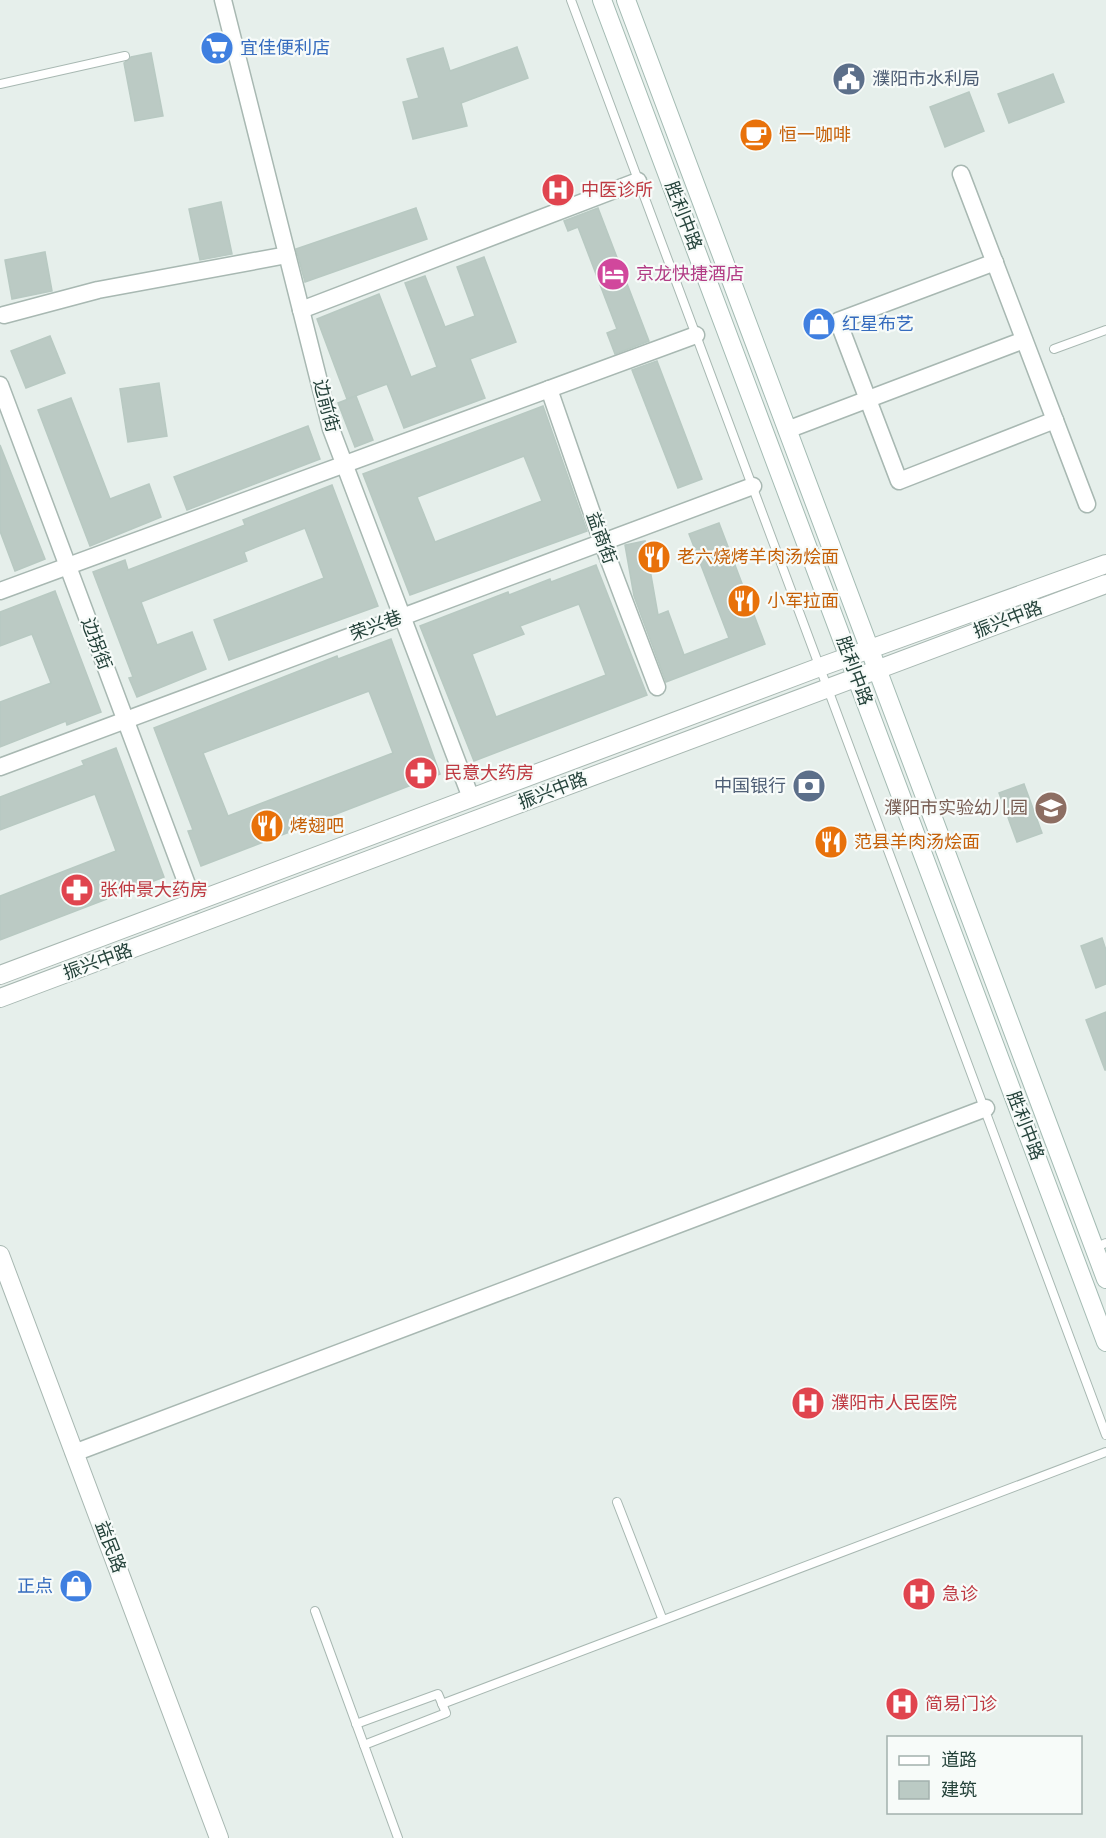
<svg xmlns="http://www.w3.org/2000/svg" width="1106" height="1838" font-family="'Sofia Sans Condensed','Noto Sans SC',sans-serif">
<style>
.building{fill:#bbcac4;stroke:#b8c9c2;stroke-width:1.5;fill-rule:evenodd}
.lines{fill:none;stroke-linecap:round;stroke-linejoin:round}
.service-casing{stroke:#a8b8b2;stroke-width:10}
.minor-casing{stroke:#a8b8b2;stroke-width:19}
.tertiary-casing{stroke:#a8b8b2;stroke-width:20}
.secondary-casing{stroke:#a4bbb3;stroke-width:20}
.service{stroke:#fff;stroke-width:8}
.minor{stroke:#fff;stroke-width:16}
.tertiary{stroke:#fff;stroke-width:18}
.secondary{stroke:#fff;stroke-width:18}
.labels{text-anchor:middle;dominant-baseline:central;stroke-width:4.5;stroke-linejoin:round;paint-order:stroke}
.shop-label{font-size:18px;fill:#366cbe;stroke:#f7fbf9;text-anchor:start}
.service-label{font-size:18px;fill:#4e5e75;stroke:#f7fbf9;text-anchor:start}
.food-label{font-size:18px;fill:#c56008;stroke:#f7fbf9;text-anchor:start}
.health-label{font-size:18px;fill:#be3a42;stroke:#f7fbf9;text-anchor:start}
.street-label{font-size:18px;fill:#24423a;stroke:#f7fbf9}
.hotel-label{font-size:18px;fill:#b23c85;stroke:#f7fbf9;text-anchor:start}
.education-label{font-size:18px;fill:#785e54;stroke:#f7fbf9;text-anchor:end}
</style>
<rect width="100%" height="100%" fill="#e6efeb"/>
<g class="building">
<polygon points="517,47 528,78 461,103 467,126 413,139 403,102 419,98 407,59 443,48 450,71"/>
<polygon points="151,53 163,116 135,121 124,63 131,57"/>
<polygon points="1053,74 1064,102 1009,123 998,94"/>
<polygon points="969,92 984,131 945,147 930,107"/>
<polygon points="221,202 232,254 200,260 189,209"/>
<polygon points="416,208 427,239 305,282 296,249"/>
<polygon points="598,208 649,341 615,354 607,333 617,329 578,227 568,231 564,221"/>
<polygon points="45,252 52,291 12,299 5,260"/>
<polygon points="484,257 516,342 470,359 485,398 404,428 387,384 347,399 317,319 379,294 411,377 437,367 405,283 425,276 445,327 475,316 457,267"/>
<polygon points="50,336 65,373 26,388 11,351"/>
<polygon points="657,361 702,479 678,488 632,370"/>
<polygon points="159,383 167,436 128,442 120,389"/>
<polygon points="356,396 373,440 355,447 338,403"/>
<polygon points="71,398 110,499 149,484 161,517 90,546 38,410"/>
<path d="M543,406L587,531L410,595L363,474ZM524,456L542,501L435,542L417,497Z"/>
<polygon points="308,426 320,459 187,510 174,477"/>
<polygon points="0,445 45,559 15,571 0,531"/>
<polygon points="332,485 378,606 229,660 214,620 324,578 305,528 244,552 247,561 141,602 157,645 192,632 206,669 137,697 129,678 133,677 93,572 125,560 128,570 245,525 243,520"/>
<polygon points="719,523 765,644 666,682 634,596 625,545 645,541 658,615 668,611 684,655 729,638 689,534"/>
<path d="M596,565L647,695L474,761L420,626L508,592L509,595L550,579L551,582ZM579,604L606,675L496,717L472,654L524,634L520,626Z"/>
<polygon points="55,591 101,712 67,725 66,721 0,747 0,702 51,683 32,634 0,646 0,612"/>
<path d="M391,639L440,774L201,866L188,831L193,830L154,728L337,656L338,659ZM369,691L393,753L228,816L203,753Z"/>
<polygon points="116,748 164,877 0,940 0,896 116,851 95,794 0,830 0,797 84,765 82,761"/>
<polygon points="1024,784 1042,833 1017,842 999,793"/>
<polygon points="1102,938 1106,950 1106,984 1096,988 1081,946"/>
<polygon points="1106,1012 1106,1070 1105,1070 1086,1020"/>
</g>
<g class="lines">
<defs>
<g id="service">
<polyline points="571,0 1106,1435"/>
<polyline points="0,84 125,56"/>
<polyline points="1054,349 1106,330"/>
<polyline points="1094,1248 1106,1243"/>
<polyline points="617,1502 662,1618"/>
<polyline points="315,1611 398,1838"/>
<polyline points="442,1704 1106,1452"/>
<polyline points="356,1724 438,1694 446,1713 364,1745"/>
</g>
<g id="minor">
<polyline points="223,0 331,429 471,798"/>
<polyline points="961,174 1087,504"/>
<polyline points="995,262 838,321 899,481 1055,420"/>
<polyline points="301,310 638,181"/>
<polyline points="4,315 98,290 287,255"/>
<polyline points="0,385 194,903"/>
<polyline points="549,389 602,542 657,687"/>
<polyline points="787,430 1024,340"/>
<polyline points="0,591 696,335"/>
<polyline points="0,767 753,486"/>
<polyline points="74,1453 986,1108"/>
</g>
<g id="tertiary">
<polyline points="0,975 820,667 1106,564"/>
<polyline points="0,998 1106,584"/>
<polyline points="0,1255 219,1838"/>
</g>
<g id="secondary">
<polyline points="602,0 1106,1342"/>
<polyline points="626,0 1106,1279"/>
</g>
</defs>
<use href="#service" class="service-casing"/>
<use href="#minor" class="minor-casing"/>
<use href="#tertiary" class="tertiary-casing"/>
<use href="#secondary" class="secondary-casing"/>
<use href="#service" class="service"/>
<use href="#minor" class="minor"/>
<use href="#tertiary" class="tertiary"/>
<use href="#secondary" class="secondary"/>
</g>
<defs>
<symbol id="supermarket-disc" viewBox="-11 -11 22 22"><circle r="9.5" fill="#3f7fe0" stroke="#f7fbf9"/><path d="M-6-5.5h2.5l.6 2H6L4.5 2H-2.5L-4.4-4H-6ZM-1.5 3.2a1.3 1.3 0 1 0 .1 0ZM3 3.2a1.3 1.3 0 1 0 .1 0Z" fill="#fff"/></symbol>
<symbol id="civic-disc" viewBox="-11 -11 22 22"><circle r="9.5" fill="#5c6f8a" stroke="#f7fbf9"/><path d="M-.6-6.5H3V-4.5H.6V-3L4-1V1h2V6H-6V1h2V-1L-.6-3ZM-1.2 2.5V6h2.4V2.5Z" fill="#fff"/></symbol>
<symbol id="cafe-disc" viewBox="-11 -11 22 22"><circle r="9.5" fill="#e8710a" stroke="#f7fbf9"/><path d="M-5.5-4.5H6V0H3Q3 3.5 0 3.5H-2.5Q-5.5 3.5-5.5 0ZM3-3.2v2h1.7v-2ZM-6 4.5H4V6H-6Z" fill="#fff"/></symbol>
<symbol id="hospital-disc" viewBox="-11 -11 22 22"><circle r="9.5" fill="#e0444e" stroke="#f7fbf9"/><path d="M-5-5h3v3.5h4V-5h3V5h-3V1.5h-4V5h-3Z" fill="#fff"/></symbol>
<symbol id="hotel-disc" viewBox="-11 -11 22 22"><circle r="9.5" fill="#d1479c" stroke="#f7fbf9"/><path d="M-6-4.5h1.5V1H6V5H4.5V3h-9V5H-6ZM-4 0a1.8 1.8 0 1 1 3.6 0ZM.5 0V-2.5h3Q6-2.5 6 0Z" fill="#fff"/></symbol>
<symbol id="shop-disc" viewBox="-11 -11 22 22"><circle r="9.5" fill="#3f7fe0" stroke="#f7fbf9"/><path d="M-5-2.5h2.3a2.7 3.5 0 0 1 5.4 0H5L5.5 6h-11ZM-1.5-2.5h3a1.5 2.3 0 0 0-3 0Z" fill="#fff"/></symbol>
<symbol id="restaurant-disc" viewBox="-11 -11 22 22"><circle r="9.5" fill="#e8710a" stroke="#f7fbf9"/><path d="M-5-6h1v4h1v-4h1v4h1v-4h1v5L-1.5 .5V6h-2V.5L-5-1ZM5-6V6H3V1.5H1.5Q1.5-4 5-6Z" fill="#fff"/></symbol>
<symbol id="pharmacy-disc" viewBox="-11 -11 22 22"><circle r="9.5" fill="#e0444e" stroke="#f7fbf9"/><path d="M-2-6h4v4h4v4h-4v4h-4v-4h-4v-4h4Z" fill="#fff"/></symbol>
<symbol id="bank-disc" viewBox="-11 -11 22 22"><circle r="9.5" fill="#5c6f8a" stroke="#f7fbf9"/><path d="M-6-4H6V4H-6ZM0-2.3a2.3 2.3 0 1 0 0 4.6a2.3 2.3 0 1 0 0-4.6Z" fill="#fff"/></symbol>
<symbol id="school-disc" viewBox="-11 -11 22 22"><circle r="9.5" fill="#8d6e63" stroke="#f7fbf9"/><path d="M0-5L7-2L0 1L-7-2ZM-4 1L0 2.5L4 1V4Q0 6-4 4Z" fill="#fff"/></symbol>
</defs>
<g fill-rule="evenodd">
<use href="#supermarket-disc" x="198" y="29" width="38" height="38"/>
<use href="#civic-disc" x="830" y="60" width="38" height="38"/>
<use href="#cafe-disc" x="737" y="116" width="38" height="38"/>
<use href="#hospital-disc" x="539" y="171" width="38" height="38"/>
<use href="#hotel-disc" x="594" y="255" width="38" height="38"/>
<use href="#shop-disc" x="800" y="305" width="38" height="38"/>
<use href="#restaurant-disc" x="635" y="538" width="38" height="38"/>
<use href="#restaurant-disc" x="725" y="582" width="38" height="38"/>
<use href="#pharmacy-disc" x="402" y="754" width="38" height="38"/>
<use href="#bank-disc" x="790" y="767" width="38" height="38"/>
<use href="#school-disc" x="1032" y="789" width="38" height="38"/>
<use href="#restaurant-disc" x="248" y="807" width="38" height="38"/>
<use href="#restaurant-disc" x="812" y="823" width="38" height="38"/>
<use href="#pharmacy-disc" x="58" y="871" width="38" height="38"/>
<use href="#hospital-disc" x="789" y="1384" width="38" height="38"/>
<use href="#shop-disc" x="57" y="1567" width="38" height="38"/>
<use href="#hospital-disc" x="900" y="1575" width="38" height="38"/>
<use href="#hospital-disc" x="883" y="1685" width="38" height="38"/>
</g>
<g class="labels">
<g class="shop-label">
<text x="240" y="48">宜佳便利店</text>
<text x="842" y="324">红星布艺</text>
<text x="53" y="1586" text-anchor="end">正点</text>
</g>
<g class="service-label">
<text x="872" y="79">濮阳市水利局</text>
<text x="786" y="786" text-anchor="end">中国银行</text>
</g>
<g class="food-label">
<text x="779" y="135">恒一咖啡</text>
<text x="677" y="557">老六烧烤羊肉汤烩面</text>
<text x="767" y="601">小军拉面</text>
<text x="290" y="826">烤翅吧</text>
<text x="854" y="842">范县羊肉汤烩面</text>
</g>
<g class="health-label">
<text x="581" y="190">中医诊所</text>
<text x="444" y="773">民意大药房</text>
<text x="100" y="890">张仲景大药房</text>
<text x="831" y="1403">濮阳市人民医院</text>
<text x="942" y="1594">急诊</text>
<text x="925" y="1704">简易门诊</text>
</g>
<g class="street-label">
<text transform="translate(683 216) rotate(69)">胜利中路</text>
<text transform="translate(326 406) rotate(75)">边前街</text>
<text transform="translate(601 538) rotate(70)">益商街</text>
<text transform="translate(1008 620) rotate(-21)">振兴中路</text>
<text transform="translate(376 626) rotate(-20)">荣兴巷</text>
<text transform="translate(96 644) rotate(69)">边拐街</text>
<text transform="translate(854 671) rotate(70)">胜利中路</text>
<text transform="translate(553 791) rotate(-21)">振兴中路</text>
<text transform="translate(98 962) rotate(-20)">振兴中路</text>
<text transform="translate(1025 1126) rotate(69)">胜利中路</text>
<text transform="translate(110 1547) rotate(69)">益民路</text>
</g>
<g class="hotel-label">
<text x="636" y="274">京龙快捷酒店</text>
</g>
<g class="education-label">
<text x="1028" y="808">濮阳市实验幼儿园</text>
</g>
</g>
<rect x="887" y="1736" width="195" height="78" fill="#f7fbf9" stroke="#a3b1ad" stroke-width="1.5"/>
<rect x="899" y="1756" width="30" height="9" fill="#ffffff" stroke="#a3b1ad" stroke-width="1.5"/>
<text x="941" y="1766" font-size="18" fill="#24423a">道路</text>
<rect x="899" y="1781" width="30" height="18" fill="#bbcac4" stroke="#a3b1ad" stroke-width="1.5"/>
<text x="941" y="1796" font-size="18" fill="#24423a">建筑</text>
</svg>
